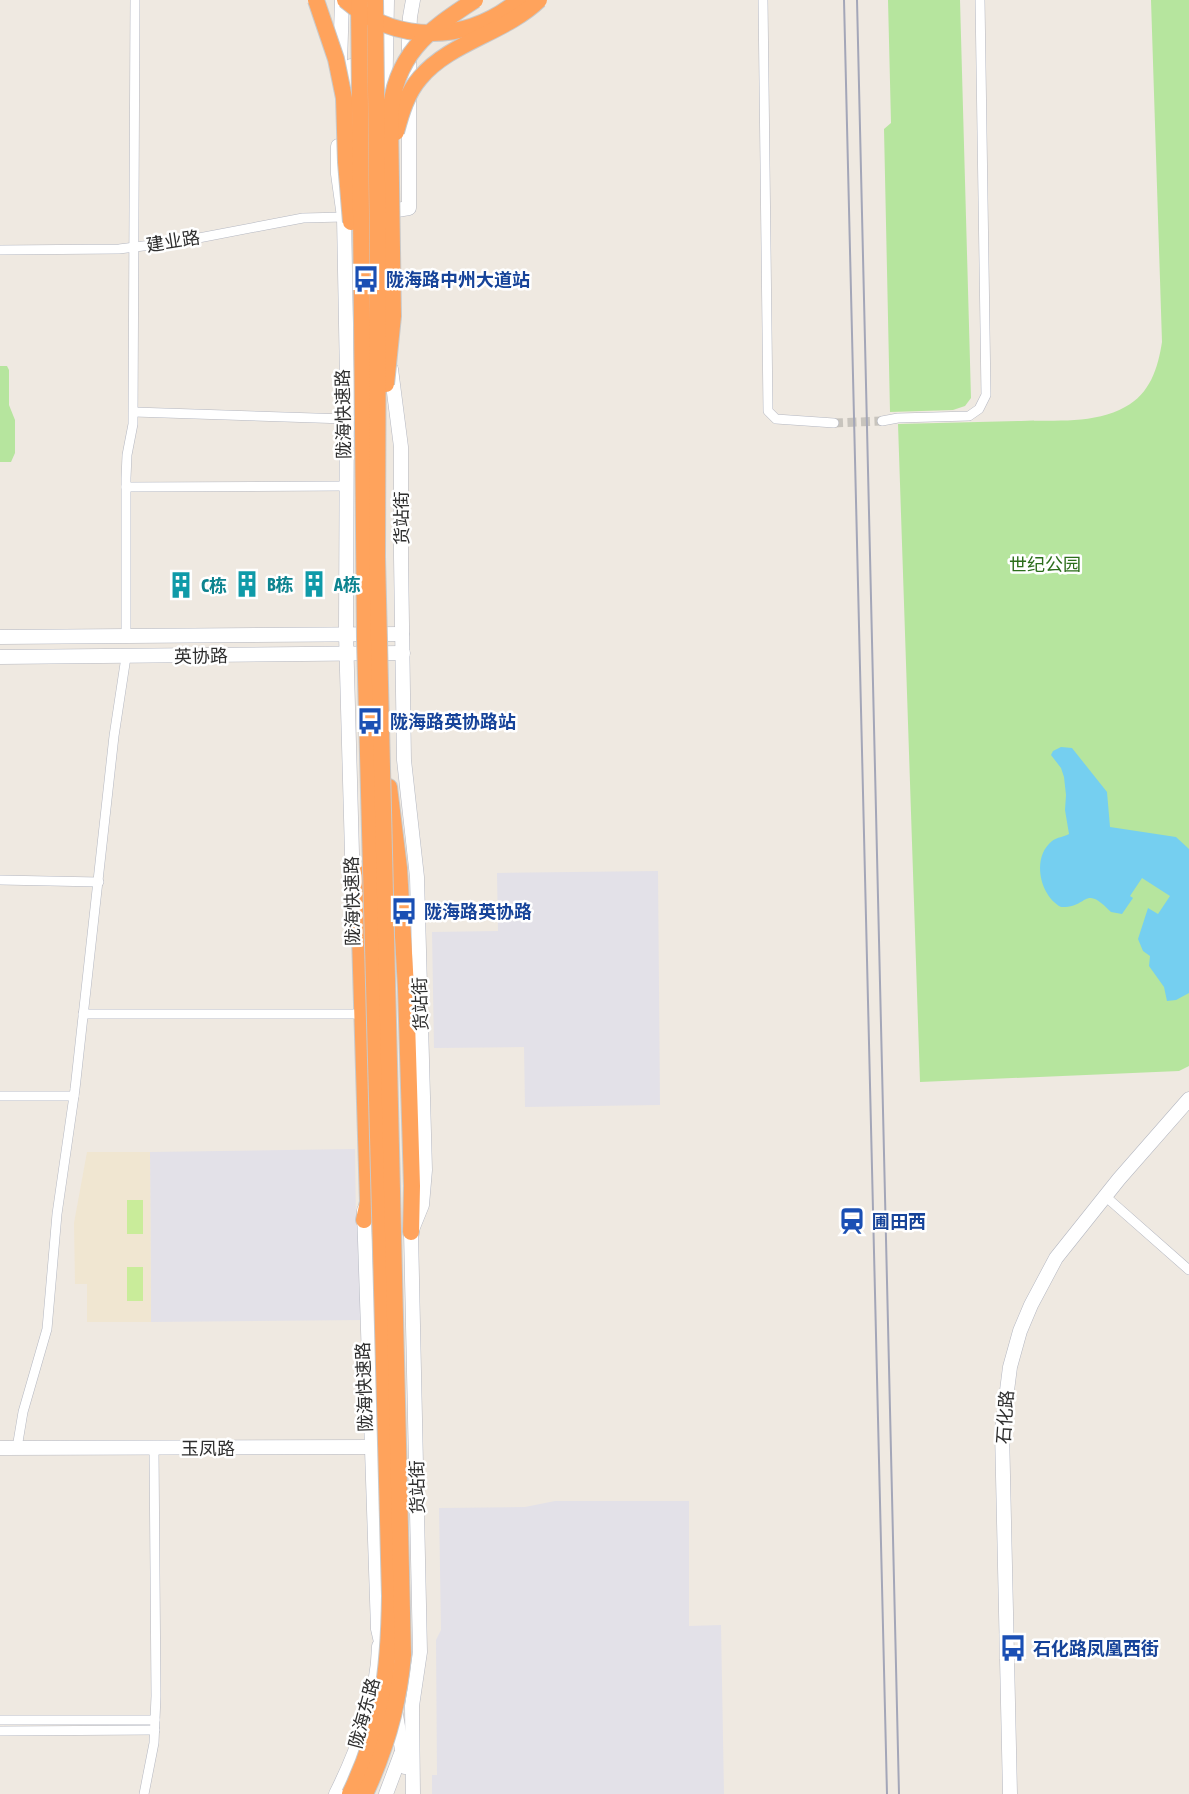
<svg xmlns="http://www.w3.org/2000/svg" width="1189" height="1794" font-family="'Asap Condensed','Noto Sans SC',sans-serif">
<style>
.industrial{fill:#e3e1e8}
.education{fill:#f0e6d1}
.green{fill:#b6e59e}
.pitch{fill:#c9ec9a}
.water{fill:#75cff0}
.lines{fill:none;stroke-linecap:round;stroke-linejoin:round}
.street-tunnel{stroke:#c8c4bd;stroke-width:9;stroke-dasharray:9 4.5;stroke-linecap:butt}
.street-casing{stroke:#b4b7c1;stroke-width:10}
.secondary-casing{stroke:#b4b7c1;stroke-width:15}
.highway-casing{stroke:#c9c9c9;stroke-width:18}
.street{stroke:#fff;stroke-width:9}
.secondary{stroke:#fff;stroke-width:14}
.highway{stroke:#ffa35c;stroke-width:16}
.rail{stroke:#a3a6b8;stroke-width:2}
.highway-bridge-casing{stroke:#c9c9c9;stroke-width:18;stroke-linecap:butt}
.highway-bridge{stroke:#ffa35c;stroke-width:16}
.labels{text-anchor:middle;dominant-baseline:central;stroke-width:5;stroke-linejoin:round;paint-order:stroke}
.street-label{font-size:18px;fill:#2e2e2e;stroke:#fff}
.transit-label{font-size:18px;font-weight:bold;fill:#164399;stroke:#fff;text-anchor:start}
.park-label{font-size:18px;fill:#2c6e1b;stroke:#fff}
.culture-label{font-size:18px;font-weight:bold;fill:#0d838f;stroke:#fff;text-anchor:start}
</style>
<rect width="100%" height="100%" fill="#efe9e1"/>
<g class="industrial">
<polygon points="658,871 660,1105 525,1107 524,1047 434,1048 432,932 498,931 497,873"/>
<polygon points="355,1149 356,1225 363,1225 364,1320 151,1322 150,1152"/>
<polygon points="555,1501 689,1501 689,1626 721,1625 724,1794 432,1794 432,1775 437,1775 436,1640 441,1630 439,1508 525,1507"/>
</g>
<polygon class="education" points="87,1152 150,1152 151,1322 87,1322 87,1284 75,1284 74,1223"/>
<g class="green">
<polygon points="888,0 960,0 971,398 965,406 953,410 890,412 884,129 891,123"/>
<path d="M1151,0H1189V1066L1179,1071L920,1082L898,424C939,423 980,422 1021,421C1055,420 1095,424 1125,407C1150,394 1158,368 1162,342Z"/>
<polygon points="0,366 7,366 9,370 9,405 15,420 15,453 11,462 0,462"/>
</g>
<g class="pitch">
<rect x="127" y="1200" width="16" height="34"/>
<rect x="127" y="1267" width="16" height="34"/>
</g>
<path class="water" d="M1061,747L1072,748L1107,792L1110,827L1176,837L1189,849V993L1176,1000L1167,1001L1164,987L1149,966L1150,956L1143,951L1138,939L1148,908L1158,914L1170,896L1142,878L1130,896L1133,898L1122,914L1111,912C1083,883 1089,908 1061,907C1040,896 1031,858 1052,841C1057,837 1064,837 1069,834L1065,810L1066,795L1064,777L1061,768L1051,755L1053,751Z"/>
<g class="lines">
<polyline class="street-tunnel" points="834,423 882,421"/>
<defs>
<g id="street">
<polyline points="763,0 768,411 776,419 834,423"/>
<polyline points="0,250 119,249 183,241 303,218 344,217"/>
<polyline points="134,412 346,419"/>
<polyline points="882,421 898,418 969,416 979,409 986,395 980,0"/>
<polyline points="126,487 346,486"/>
<polyline points="126,636 126,478 127,455 133,424 135,0"/>
<polyline points="0,880 99,882"/>
<polyline points="83,1014 356,1014"/>
<polyline points="0,1096 74,1096"/>
<polyline points="1105,1196 1189,1270"/>
<polyline points="17,1448 23,1412 47,1329 57,1214 75,1089 114,736 126,657"/>
<polyline points="0,1720 155,1720"/>
<polyline points="0,1731 155,1730"/>
<polyline points="144,1794 154,1743 156,1696 154,1448"/>
</g>
<g id="secondary">
<polyline points="340,64 342,0"/>
<polyline points="351,66 352,110"/>
<polyline points="385,111 387,0"/>
<polyline points="338,146 338,174 344,217 347,377 346,634 354,927"/>
<polyline points="385,212 409,208 409,42 410,17 413,0"/>
<polyline points="391,369 401,447 401,557 404,760 417,877 425,1170 422,1205 411,1232 420,1652 412,1706 413,1794"/>
<polyline points="0,637 402,634"/>
<polyline points="0,657 403,653"/>
<polyline points="364,1210 378,1629 384,1655"/>
<polyline points="0,1448 379,1447"/>
<polyline points="395,1709 405,1767"/>
<path d="M336,1794C358,1750 378,1695 379,1646"/>
<polyline points="386,1794 401,1754"/>
<polyline points="1010,1794 1002,1430 1010,1367 1020,1331 1031,1305 1056,1258 1119,1179 1189,1099"/>
</g>
<g id="highway">
<polyline points="389,787 399,868 406,988 412,1186 411,1232"/>
<polyline points="364,1220 368,1202 360,937 365,871"/>
</g>
</defs>
<use href="#street" class="street-casing"/>
<use href="#secondary" class="secondary-casing"/>
<use href="#highway" class="highway-casing"/>
<use href="#street" class="street"/>
<use href="#secondary" class="secondary"/>
<use href="#highway" class="highway"/>
<g class="rail">
<polyline points="844,0 887,1794"/>
<polyline points="857,0 899,1794"/>
</g>
<defs>
<g id="highway-bridge">
<polyline points="316,0 336,59 344,98 346,162 351,222"/>
<path d="M345,0C397,45 467,43 519,0"/>
<path d="M396,132C401,113 407,93 420,78C450,42 505,33 539,0"/>
<path d="M386,384L393,316L390,117C394,55 427,31 475,0"/>
<path d="M350,1794C383,1725 389,1671 390,1596L365,639L359,0"/>
<path d="M365,1794C385,1751 399,1703 403,1655L377,557L378,271L375,0"/>
</g>
</defs>
<use href="#highway-bridge" class="highway-bridge-casing"/>
<use href="#highway-bridge" class="highway-bridge"/>
</g>
<defs>
<symbol id="bus-bare" viewBox="-9 -9 18 18"><path d="M-5-6H5V4H4V6H2V4H-2V6H-4V4H-5ZM-3.5-4V0h7V-4ZM-3.5 1.2v1.5H-2V1.2ZM2 1.2v1.5H3.5V1.2Z" fill="#1a4fb4" stroke="#fff" stroke-width="2.5" paint-order="stroke"/></symbol>
<symbol id="building-bare" viewBox="-9 -9 18 18"><path d="M-4-6H4V6H1V3H-1V6H-4ZM-2.5-4.3h1.7v1.8h-1.7ZM.8-4.3h1.7v1.8H.8ZM-2.5-1h1.7V.8h-1.7ZM.8-1h1.7V.8H.8Z" fill="#0f9aa8" stroke="#fff" stroke-width="2.5" paint-order="stroke"/></symbol>
<symbol id="station-bare" viewBox="-9 -9 18 18"><path d="M-3-6H3Q5-6 5-4V2Q5 4 3 4L4.5 6H3L1.5 4h-3L-3 6H-4.5L-3 4Q-5 4-5 2V-4Q-5-6-3-6ZM-3.5-4v3h7v-3ZM-3.5 1v1.5H-2V1ZM2 1v1.5H3.5V1Z" fill="#1a4fb4" stroke="#fff" stroke-width="2.5" paint-order="stroke"/></symbol>
</defs>
<g fill-rule="evenodd">
<use href="#bus-bare" x="347" y="260" width="38" height="38"/>
<use href="#building-bare" x="228" y="565" width="38" height="38"/>
<use href="#building-bare" x="295" y="565" width="38" height="38"/>
<use href="#building-bare" x="162" y="566" width="38" height="38"/>
<use href="#bus-bare" x="351" y="702" width="38" height="38"/>
<use href="#bus-bare" x="385" y="892" width="38" height="38"/>
<use href="#station-bare" x="833" y="1202" width="38" height="38"/>
<use href="#bus-bare" x="994" y="1629" width="38" height="38"/>
</g>
<g class="labels">
<g class="street-label">
<text transform="translate(173 241) rotate(-9)">建业路</text>
<text transform="translate(343 414) rotate(-91)">陇海快速路</text>
<text transform="translate(401 518) rotate(-90)">货站街</text>
<text transform="translate(201 656) rotate(-1)">英协路</text>
<text transform="translate(352 901) rotate(-91)">陇海快速路</text>
<text transform="translate(420 1004) rotate(-92)">货站街</text>
<text transform="translate(364 1387) rotate(-92)">陇海快速路</text>
<text transform="translate(1005 1417) rotate(-86)">石化路</text>
<text x="208" y="1448">玉凤路</text>
<text transform="translate(417 1487) rotate(-91)">货站街</text>
<text transform="translate(364 1713) rotate(-75)">陇海东路</text>
</g>
<g class="transit-label">
<text x="386" y="279">陇海路中州大道站</text>
<text x="390" y="721">陇海路英协路站</text>
<text x="424" y="911">陇海路英协路</text>
<text x="872" y="1221">圃田西</text>
<text x="1033" y="1648">石化路凤凰西街</text>
</g>
<g class="park-label">
<text x="1045" y="564">世纪公园</text>
</g>
<g class="culture-label">
<text x="267" y="584">B栋</text>
<text x="334" y="584">A栋</text>
<text x="201" y="585">C栋</text>
</g>
</g>
</svg>
